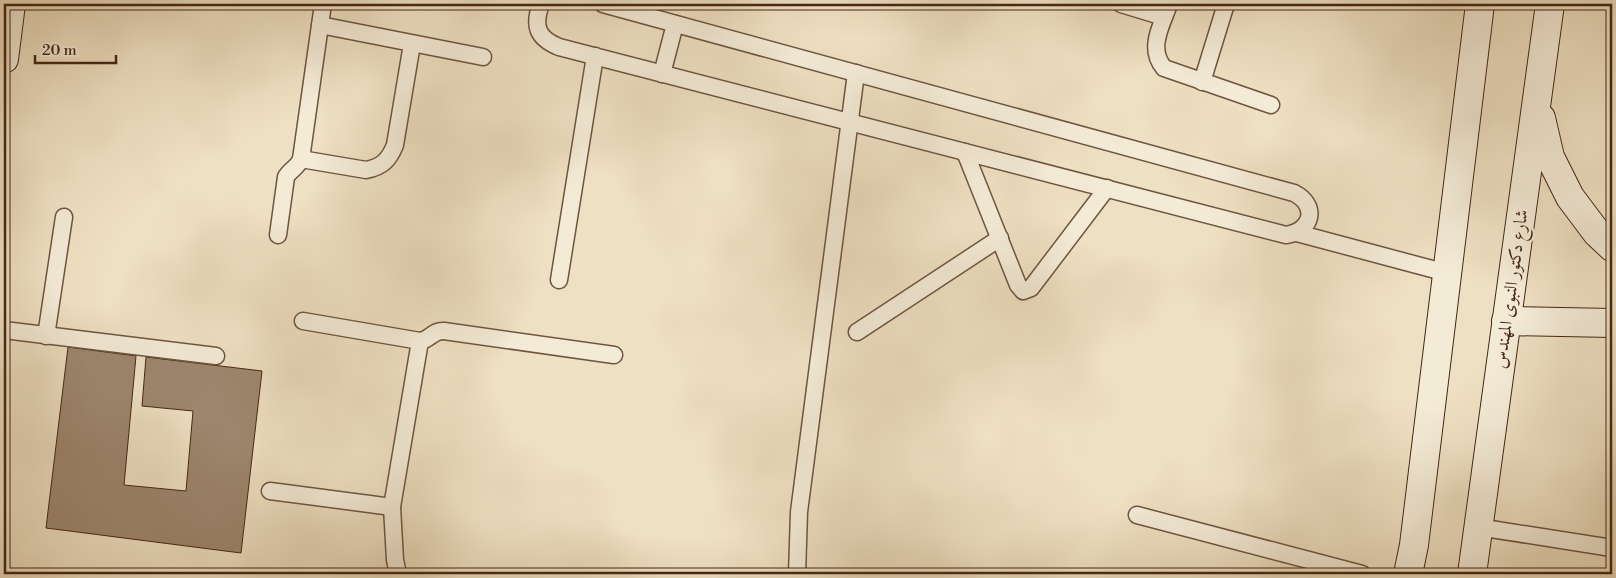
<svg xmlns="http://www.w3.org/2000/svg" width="1616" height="578" font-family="'Libre Bodoni',Amiri,serif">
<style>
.building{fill:#9d876f;stroke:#452715}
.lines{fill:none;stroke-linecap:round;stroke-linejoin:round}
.lane-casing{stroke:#6f5540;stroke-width:19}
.secondary-casing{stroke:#452715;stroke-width:30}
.lane{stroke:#f4ebd7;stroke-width:16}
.secondary{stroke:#f4ebd7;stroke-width:28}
.labels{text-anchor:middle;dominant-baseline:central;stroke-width:4.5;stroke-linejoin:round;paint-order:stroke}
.street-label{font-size:18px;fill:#452715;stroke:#f4ebd7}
</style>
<rect width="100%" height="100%" fill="#eee0c2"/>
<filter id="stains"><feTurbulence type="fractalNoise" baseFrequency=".004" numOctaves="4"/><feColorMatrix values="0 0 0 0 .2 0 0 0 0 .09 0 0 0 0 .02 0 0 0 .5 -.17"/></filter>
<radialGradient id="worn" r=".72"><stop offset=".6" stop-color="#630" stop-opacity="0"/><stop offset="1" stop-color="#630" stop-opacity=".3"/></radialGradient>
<polygon class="building" points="68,347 136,356 124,485 186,491 193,411 142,406 146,357 262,371 241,553 46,528"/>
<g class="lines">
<defs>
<g id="lane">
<path d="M541,4C533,26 537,38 559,47L1286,235C1313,231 1318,205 1294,193L603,4"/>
<polyline points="1121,4 1164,17"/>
<path d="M1169,4C1162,25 1147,48 1164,68L1271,105"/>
<polyline points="320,25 483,57"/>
<polyline points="662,74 675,24"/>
<polyline points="1202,82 1226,4"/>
<polyline points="965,152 1018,285 1023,291 1031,288 1107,188"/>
<path d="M301,159L366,170C382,167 389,160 395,145L412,44"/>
<polyline points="1297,233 1447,273"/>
<path d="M278,235L286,177C290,170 298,167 301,159L323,4"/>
<polyline points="559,280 595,56"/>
<path d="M303,321L420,341C430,340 433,330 444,331L614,355"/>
<polyline points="4,330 216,356"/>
<polyline points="857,332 1000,238"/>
<polyline points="46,336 64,217"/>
<polyline points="270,491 392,507"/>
<polyline points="1137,515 1362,574"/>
<polyline points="1478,527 1612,548"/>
<polyline points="398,574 395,560 392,507 420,341"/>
<polyline points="797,574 799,512 856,73"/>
</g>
<g id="secondary">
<polyline points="4,59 11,4"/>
<polyline points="1541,118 1550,157 1570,197 1597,233 1612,247"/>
<polyline points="1506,321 1612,323"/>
<polyline points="1408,574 1414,545 1480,4"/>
<polyline points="1472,574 1550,4"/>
</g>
</defs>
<use href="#lane" class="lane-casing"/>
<use href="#secondary" class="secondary-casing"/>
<use href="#lane" class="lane"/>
<use href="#secondary" class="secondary"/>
</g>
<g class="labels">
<g class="street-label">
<text transform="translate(1511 289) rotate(-82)">شارع دكتور النبوى المهندس</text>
</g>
</g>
<rect width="1616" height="578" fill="none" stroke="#eee0c2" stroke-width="20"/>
<rect x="5" y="5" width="1606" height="568" fill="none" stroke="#452715" stroke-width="2.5"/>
<rect x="10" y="10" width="1596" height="558" fill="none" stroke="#452715"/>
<path d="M35 55v8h81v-8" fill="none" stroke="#452715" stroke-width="2.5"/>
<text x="42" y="55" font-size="15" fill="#452715" stroke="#f4ebd7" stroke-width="4" paint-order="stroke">20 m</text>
<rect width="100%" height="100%" filter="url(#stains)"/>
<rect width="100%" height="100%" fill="url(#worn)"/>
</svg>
